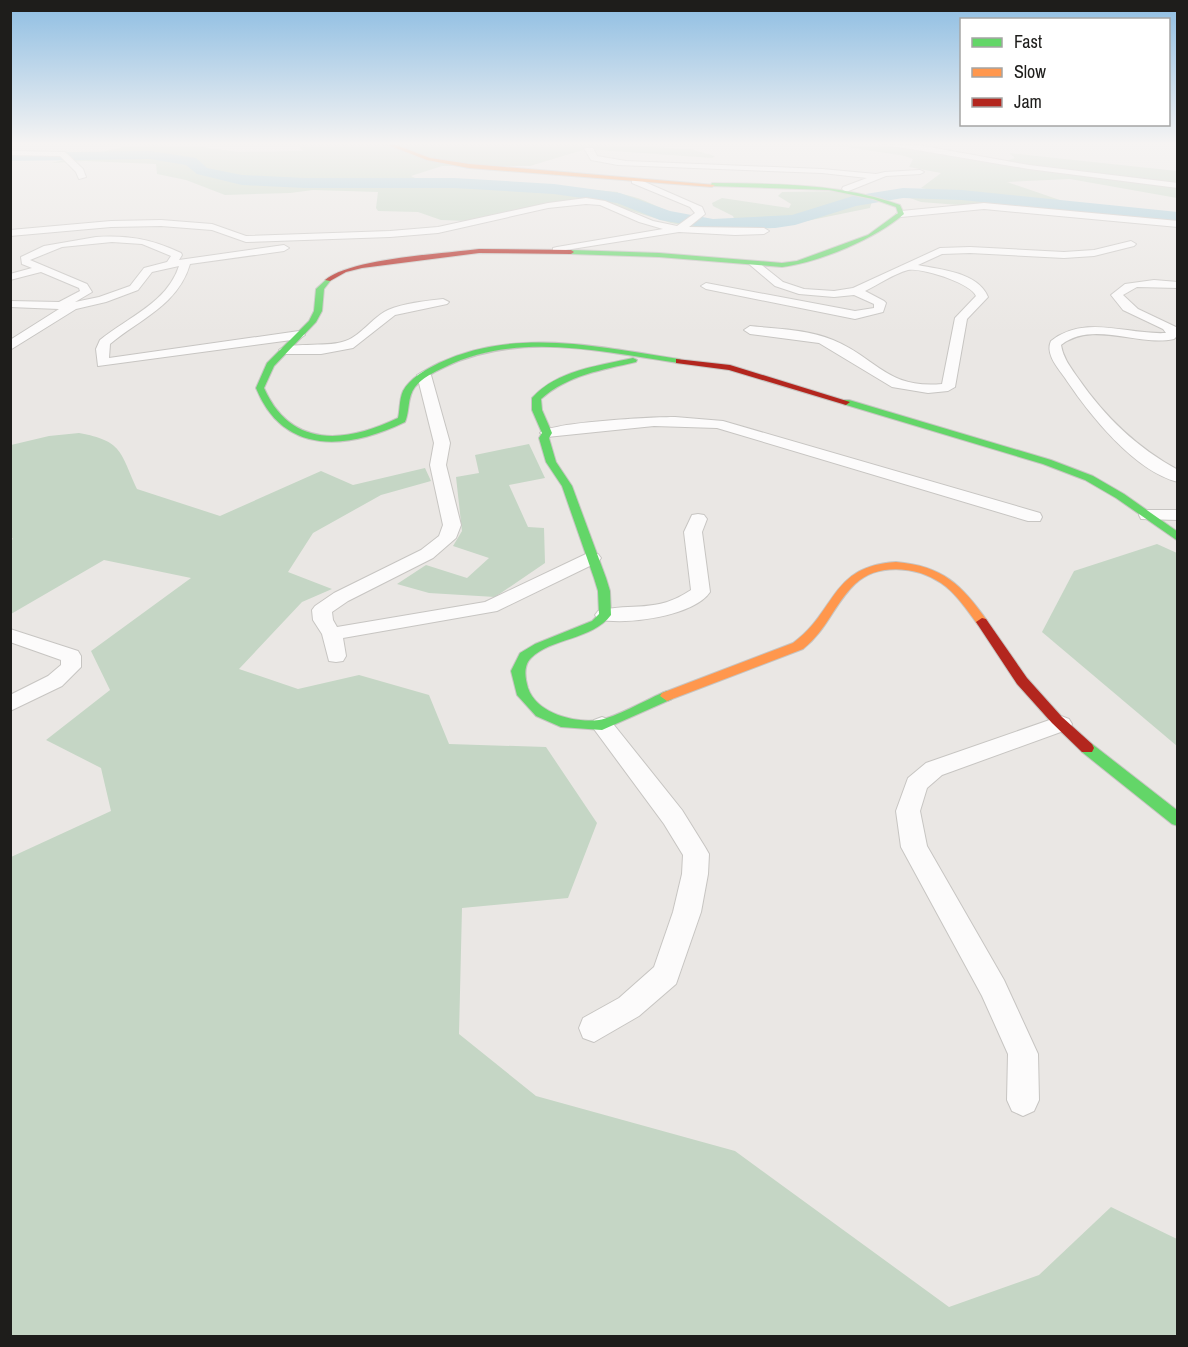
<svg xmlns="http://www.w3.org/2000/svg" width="1188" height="1347" font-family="'Archivo Narrow',sans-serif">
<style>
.green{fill:#c5d6c5}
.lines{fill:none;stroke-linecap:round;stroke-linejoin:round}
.river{fill:#a5cbd8;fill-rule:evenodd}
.street-casing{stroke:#c7c5c2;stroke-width:2}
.fast-casing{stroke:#c7c5c2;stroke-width:2}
.slow-casing{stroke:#c7c5c2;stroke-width:2}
.jam-casing{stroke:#c7c5c2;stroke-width:2}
.street{fill:#fcfbfb;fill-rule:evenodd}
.fast{fill:#63d668;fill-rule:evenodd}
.slow{fill:#ff974d;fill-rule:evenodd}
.jam{fill:#b3261e;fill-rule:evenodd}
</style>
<rect width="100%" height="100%" fill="#eae7e4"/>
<g class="green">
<path d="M153,145L202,147L238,152L303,151L298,145H602L690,149L715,156L712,158L586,149L530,166H442L411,176L417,179L506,182L618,192V194C638,195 654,206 673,213C691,219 715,223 735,221L733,216L713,206L712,203L722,198L789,208L791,204L778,196L782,192L849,191L872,201L870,208L772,228L736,231L703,229L671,223L589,198L545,204L467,221L441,220L418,212L378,211L376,208L378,192L313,190L290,193L225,195L186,180L157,174L156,164L85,161L51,163L124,147Z"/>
<polygon points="835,145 905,147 1006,161 1015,158 1009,153 1177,171 1177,198 1070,179 1007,182 1086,209 1048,212 921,202 899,194 926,189 921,188 941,173 909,167 913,159 905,156"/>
<path d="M79,433C123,441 120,452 137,489L220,516L321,471L353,485L425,468L431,481L381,495L313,533L288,572L332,589L302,602L239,669L298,689L359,675L429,695L449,744L546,747L597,823L568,898L462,908L459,1034L536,1096L735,1151L949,1307L1039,1275L1111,1207L1177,1239V1336H11V857L111,811L101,768L46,740L110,690L91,651L191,578L104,560L11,614L10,541L13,539L10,535L11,445L49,436Z"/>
<polygon points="529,444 545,478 509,485 528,527 544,528 545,563 495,597 429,593 397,584 426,565 467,578 489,558 453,546 462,531 456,477 479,473 475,455"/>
<polygon points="1157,544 1177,553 1177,746 1042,632 1074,571"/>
</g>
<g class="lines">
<polygon class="river" points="150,151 196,158 207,168 242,175 304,178 454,178 554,184 620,193 670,211 713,219 792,215 853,196 903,188 962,190 1178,212 1178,222 962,200 903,198 856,206 795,225 775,228 713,229 660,220 617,203 554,194 454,188 304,188 242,185 197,174 186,165 150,159 10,161 10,153"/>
<defs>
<g id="street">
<polygon points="879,145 918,145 1029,165 1178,183 1178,188 1029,169 905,148"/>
<polygon points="584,148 593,148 597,156 626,161 822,169 876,174 885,172 920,170 924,172 920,174 886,176 846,192 842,189 843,187 867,178 822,173 618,165 591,160"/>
<polygon points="10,151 65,152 83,169 86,177 79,179 76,172 60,156 10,155"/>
<polygon points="632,179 638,179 702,207 705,214 689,227 764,228 769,231 764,234 735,235 679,232 553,252 553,248 557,247 663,229 639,222 600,205 586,204 548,208 438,233 390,237 246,242 212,230 161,226 111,227 10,236 10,230 111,221 161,220 212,224 246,236 390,231 438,227 548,203 586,198 605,201 653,221 677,226 695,213 690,207 632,183"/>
<polygon points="984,203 1178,221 1178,227 984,209 901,217 896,214 901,211"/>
<path d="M96,237C127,235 152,239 181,253L182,255L179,260L284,245L289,248L284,251L190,264C178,305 140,319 110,344L109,358L299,331L305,335L299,339L98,366L96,349L100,340C128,317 167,303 179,266L152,272L138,290L106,302L76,309L10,350V340L59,309L10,307V301L59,302L80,291L79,288L41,272L10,280V274L32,268L22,264L21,257L44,246ZM112,242L142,244L171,256L167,262L144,268L130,286L99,297L75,302L92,292L87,284L30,260L62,247Z"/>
<path d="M1131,241L1136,244L1134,246L1094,256L1064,258L970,253L942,254L918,265C941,270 978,272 988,297L967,319L955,387L948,391L928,393L892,387L819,343L750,334L744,330L750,326C777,329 807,329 833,340C877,358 886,389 942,384L955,318L976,296C971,283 921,267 908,270C893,274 878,285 865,291L884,301L886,303L883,312L855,319L706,289L701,286L706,283L855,311L874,308V304L854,295L834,297L799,294L775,286L749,264L758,262L783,282L804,289L834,291L853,288L940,248L970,247L1064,252L1094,250Z"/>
<path d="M1154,280L1178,282V288L1137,287L1123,295L1138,309L1178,328V335L1174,339C1138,347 1093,320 1061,345C1063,358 1071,368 1078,378C1105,417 1136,447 1178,470V482C1134,471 1089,414 1065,378C1058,368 1045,354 1051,341C1085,314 1127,335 1166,333L1163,329L1123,310L1111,295L1125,284Z"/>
<path d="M443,299L449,302L447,304L395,315L353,348L321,354H285L279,350C287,342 327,347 342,342C360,338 372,317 388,310C405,303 425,301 443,299Z"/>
<polygon points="424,371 431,375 450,443 446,465 461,525 456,538 433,558 348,601 332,612 333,620 337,627 485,602 586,554 598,554 601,558 598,562 497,611 343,638 346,656 343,661 336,662 329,661 322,634 313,620 312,610 315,606 334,593 421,550 439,536 443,525 430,465 434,443 417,375"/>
<path d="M675,417L723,421L1040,513L1042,517L1040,521H1028L717,428L654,426L547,437L540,433C549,422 654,417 675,417Z"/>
<polygon points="1147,510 1178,510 1178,520 1141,519 1139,515 1141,511"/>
<path d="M698,514L704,515L707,519L702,532L710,592C694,616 625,626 598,619L595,615L598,611C634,602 655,614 691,590L684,532L692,515Z"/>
<polygon points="10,629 78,651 81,656 81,667 62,686 10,711 10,695 48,676 61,665 61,660 10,642"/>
<polygon points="1061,716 1069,719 1072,724 1069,729 942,775 927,788 920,811 927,846 1004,980 1038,1054 1039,1100 1034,1111 1023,1116 1012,1111 1007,1100 1008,1054 982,996 901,847 896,811 908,778 926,763"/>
<polygon points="602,717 610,720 682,810 705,847 709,854 708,874 701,912 676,984 639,1016 594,1042 583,1038 579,1028 583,1018 619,998 654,967 673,912 682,874 683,855 664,824 591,725 594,720"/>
</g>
<g id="fast">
<path d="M712,183C777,184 838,183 900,205L904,214C875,239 820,262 782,267L659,257L571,254L568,252L571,250L659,253L782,263L797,261L868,235L898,213L896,207L873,199L829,190L710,186Z"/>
<path d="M328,278L331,280L324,289L322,311L316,322L274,366L264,388C291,449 346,443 398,418C400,410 399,400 403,391C410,378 425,370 439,363C515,327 599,347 679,359L683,361L679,363C602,352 519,331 445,367C434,372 422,378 415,387C407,397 410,411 405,422C349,449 284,457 256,388L267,363L309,321L314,311L316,289Z"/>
<path d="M633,358L637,360L636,362C602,370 568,375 541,399L542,410L552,433L549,438L556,462L572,486L606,578L610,591L611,615C592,640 551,638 531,658C523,666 525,678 528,688C537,714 575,723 599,720C614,718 646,700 662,693L667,691L674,696L672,699L602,730L561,727L536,716L517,695L511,671L520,653L535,644L592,621L599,614L598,591L594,578L562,486L546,462L539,438L542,433L532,410V398C557,370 598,366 633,358Z"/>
<polygon points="843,400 849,400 1051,460 1093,476 1124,494 1178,532 1178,541 1116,498 1085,480 1043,464 843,404"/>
<polygon points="1087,743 1092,744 1178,811 1178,826 1172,824 1082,752 1080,748 1082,744"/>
</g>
<g id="slow">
<polygon points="396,145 430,158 469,164 715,185 712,187 469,168 427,160 388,145"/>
<path d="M896,562C943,566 962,585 988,622L986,625H978C967,610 956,593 941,583C916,566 877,563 855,584C834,604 828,629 803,649L672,699L667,701L660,696L662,693L793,643C837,611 830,566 896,562Z"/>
</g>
<g id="jam">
<path d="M479,249L571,250L574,252L571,254L479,253L362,268L346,272L330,281L325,280C352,258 441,254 479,249Z"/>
<polygon points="676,359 730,365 850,402 846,405 729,370 676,363"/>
<polygon points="982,618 986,619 1027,678 1062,717 1092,744 1094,748 1092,752 1082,752 1052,723 1017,684 976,622"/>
</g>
</defs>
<use href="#street" class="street-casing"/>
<use href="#fast" class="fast-casing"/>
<use href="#slow" class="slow-casing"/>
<use href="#jam" class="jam-casing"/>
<use href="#street" class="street"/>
<use href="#fast" class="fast"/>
<use href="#slow" class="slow"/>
<use href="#jam" class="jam"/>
</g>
<linearGradient id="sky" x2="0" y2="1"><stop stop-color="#8dbde2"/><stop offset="0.43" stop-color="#f6f4f3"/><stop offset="1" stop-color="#f6f4f3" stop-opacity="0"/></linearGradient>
<rect width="1188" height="334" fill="url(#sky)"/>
<rect width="1188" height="1347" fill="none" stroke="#1e1d1b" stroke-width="24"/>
<rect x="960" y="18" width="210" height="108" fill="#ffffff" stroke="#a5a5a4" stroke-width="1.5"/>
<rect x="972" y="38" width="30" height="9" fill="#63d668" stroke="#a5a5a4" stroke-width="1.5"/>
<text x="1014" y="48" font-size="18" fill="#1e1d1b">Fast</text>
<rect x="972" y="68" width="30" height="9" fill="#ff974d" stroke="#a5a5a4" stroke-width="1.5"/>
<text x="1014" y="78" font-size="18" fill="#1e1d1b">Slow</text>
<rect x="972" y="98" width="30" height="9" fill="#b3261e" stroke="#a5a5a4" stroke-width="1.5"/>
<text x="1014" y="108" font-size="18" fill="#1e1d1b">Jam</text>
</svg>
